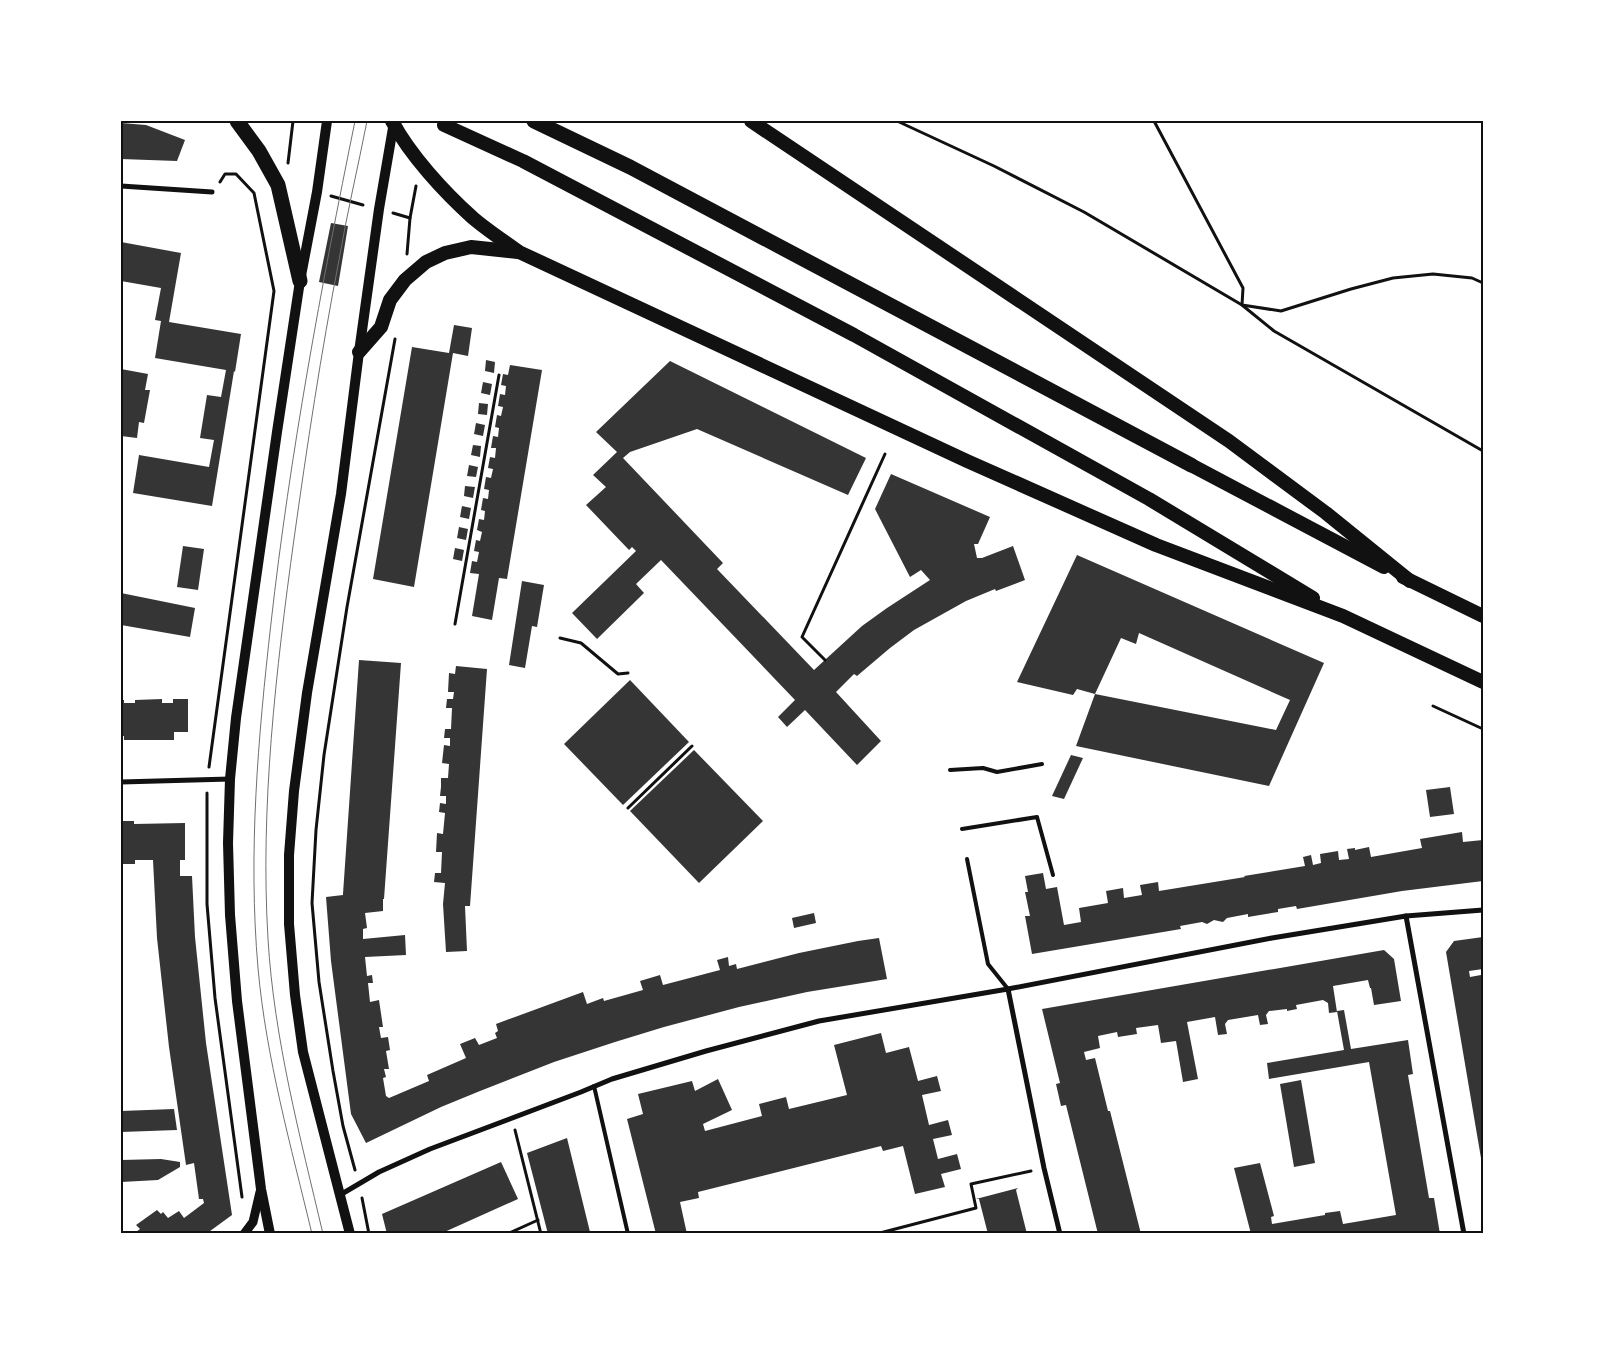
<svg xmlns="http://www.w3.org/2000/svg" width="1604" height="1355" font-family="Spectral,serif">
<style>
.building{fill:#353535}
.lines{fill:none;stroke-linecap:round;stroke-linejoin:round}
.path{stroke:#111;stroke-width:3}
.service{stroke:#111;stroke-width:4}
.minor{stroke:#111;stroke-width:5}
.tertiary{stroke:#111;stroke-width:9}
.secondary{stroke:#111;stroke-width:10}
.trunk{stroke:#111;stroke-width:14}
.motorway{stroke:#111;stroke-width:15}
.tram{stroke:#707070;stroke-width:1}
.neatline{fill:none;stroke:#111;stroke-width:2}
</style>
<rect width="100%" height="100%" fill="#fff"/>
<g class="building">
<polygon points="121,123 146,125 185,140 177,161 121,159"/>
<polygon points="331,223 348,226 338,286 319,282"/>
<polygon points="121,242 181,253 169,322 241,334 235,372 234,371 212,506 133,493 139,455 209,467 214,440 200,438 207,395 221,397 226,370 155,358 161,321 155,320 161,288 121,281"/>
<polygon points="454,325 472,328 468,356 453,353 414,587 373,579 412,347 449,353"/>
<polygon points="486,360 495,362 494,373 485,371"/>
<polygon points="670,361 866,458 848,495 697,429 630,452 623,458 723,563 717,569 814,670 862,626 887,608 930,580 921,570 910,577 875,509 891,474 990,517 978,544 974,544 977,558 982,558 1013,546 1025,580 996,591 995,589 966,601 914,630 890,648 857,676 854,674 836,692 881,741 857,765 805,710 787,727 778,717 795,700 661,560 636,584 644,593 597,639 572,613 636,551 632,547 629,550 586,505 606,487 593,475 617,452 596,432"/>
<polygon points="510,365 542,370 507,579 499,578 492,620 472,616 479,574 470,573 472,561 477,562 479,552 474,551 476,540 480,541 482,532 477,530 479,519 484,520 485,511 481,510 483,498 488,499 489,490 484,489 486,477 491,478 493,469 488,468 490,457 495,458 496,448 491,448 493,436 498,437 499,428 495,427 497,415 501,416 503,407 498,406 500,394 505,395 506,386 501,385 503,374 508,375"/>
<polygon points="121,369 148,374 145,390 150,390 144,423 139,422 137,438 121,436"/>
<polygon points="483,382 492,384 490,395 481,393"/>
<polygon points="479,403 488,404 487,415 478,414"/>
<polygon points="476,423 485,425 483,436 474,434"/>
<polygon points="473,445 481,446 480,457 471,455"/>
<polygon points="469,465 478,467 476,477 467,476"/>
<polygon points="465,486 475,487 473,498 464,496"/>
<polygon points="462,506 471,508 469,519 460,517"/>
<polygon points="459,527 468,529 466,540 457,538"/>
<polygon points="183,546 204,549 198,590 177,587"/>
<polygon points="455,548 464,550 462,561 453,559"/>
<polygon points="1077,555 1324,663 1269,786 1076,746 1095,694 1276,730 1290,700 1139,633 1136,644 1121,638 1095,694 1077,689 1073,695 1017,682"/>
<polygon points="522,581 544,585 537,627 532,626 525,668 509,665"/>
<polygon points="121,593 195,608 190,637 121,625"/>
<polygon points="359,660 401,663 384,899 383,899 383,911 365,913 367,928 363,929 363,939 405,935 406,955 365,957 367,976 372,975 373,983 368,983 370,1002 379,1000 383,1027 379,1027 381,1038 388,1037 390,1050 386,1051 389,1069 384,1069 386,1077 383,1078 386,1096 389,1098 429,1081 427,1075 466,1058 460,1044 475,1038 479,1045 497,1038 495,1033 498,1031 496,1024 583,992 587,1004 603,998 604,1001 643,990 640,981 660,975 663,985 720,970 717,960 728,957 729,966 736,964 737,969 799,953 858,941 879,938 887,979 807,992 739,1007 664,1027 615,1042 554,1062 480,1091 441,1107 366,1143 351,1114 331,961 326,897 343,895 343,894"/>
<polygon points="456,666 487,669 470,906 465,906 467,951 446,952 443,904 445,883 434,882 435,873 441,873 442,852 436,852 437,833 443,834 445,813 439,812 440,803 446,804 446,796 440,796 441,787 441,778 448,778 449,764 442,763 444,745 450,746 450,738 444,738 445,729 451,729 452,708 446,708 447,699 453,699 454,692 448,692 449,673 455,674"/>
<polygon points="630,680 689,742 623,805 564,744"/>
<polygon points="162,699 162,703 173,703 173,699 188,699 188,732 174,732 174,740 124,740 124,736 121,736 121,700 124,700 124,703 135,703 135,700"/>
<polygon points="694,750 763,821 699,883 630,811"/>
<polygon points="1071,755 1083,758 1064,799 1052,796"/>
<polygon points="1450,787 1454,814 1430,817 1426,790"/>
<polygon points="121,821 134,821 134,824 185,823 185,860 180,860 180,876 192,876 195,937 206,1043 232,1215 206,1234 137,1234 136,1232 140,1229 136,1225 157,1210 161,1214 163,1212 168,1218 179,1211 184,1218 204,1203 203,1199 199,1199 194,1163 186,1165 169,1047 157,938 153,860 135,860 135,864 123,864 123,854 121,854"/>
<polygon points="1462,832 1463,842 1483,840 1483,881 1402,891 1297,909 1296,906 1278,909 1278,912 1248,917 1248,914 1227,918 1223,922 1214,920 1207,924 1202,922 1180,926 1181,929 1032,954 1025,916 1030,916 1025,892 1028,892 1025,876 1043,873 1046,889 1057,887 1064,925 1081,922 1079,908 1108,903 1106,891 1123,888 1124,898 1142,895 1140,885 1158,882 1159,891 1245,877 1244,876 1305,866 1303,857 1311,855 1313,865 1321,863 1320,854 1338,851 1339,860 1349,859 1347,849 1355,848 1355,850 1369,847 1371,857 1422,848 1420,839"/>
<polygon points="814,913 816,923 794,928 792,918"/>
<polygon points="1483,937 1483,969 1469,971 1470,977 1481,975 1483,988 1482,1164 1446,952 1454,941"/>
<polygon points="1384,950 1394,959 1401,1001 1374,1005 1371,988 1370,988 1368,980 1333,986 1337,1012 1329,1013 1328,1003 1323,1000 1296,1005 1297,1009 1287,1011 1287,1009 1269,1011 1266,1015 1268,1024 1260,1025 1258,1015 1228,1020 1225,1024 1227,1034 1218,1035 1215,1017 1187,1022 1198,1079 1183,1082 1176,1041 1161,1043 1158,1025 1136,1028 1137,1034 1118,1037 1117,1032 1098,1036 1100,1048 1084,1052 1086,1060 1095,1058 1108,1111 1110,1111 1141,1234 1098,1234 1066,1105 1061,1106 1056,1084 1060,1083 1042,1009"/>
<polygon points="1344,1010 1351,1049 1408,1040 1413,1074 1408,1075 1429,1198 1434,1198 1440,1234 1399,1234 1398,1232 1386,1234 1251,1234 1234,1168 1260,1163 1274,1216 1271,1217 1272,1224 1325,1215 1325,1213 1340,1211 1343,1224 1396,1215 1369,1062 1269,1079 1267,1063 1344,1050 1337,1011"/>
<polygon points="881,1033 886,1053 909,1047 918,1081 937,1076 941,1091 922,1095 929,1125 948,1120 952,1135 933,1139 938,1159 957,1154 961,1169 941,1174 945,1187 915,1194 903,1146 883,1151 881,1146 698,1192 699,1198 680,1202 687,1234 656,1234 627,1119 643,1114 638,1094 692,1081 695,1091 718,1079 732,1110 703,1124 705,1131 762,1116 759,1104 786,1097 789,1109 847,1095 834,1045"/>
<polygon points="1301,1080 1315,1163 1294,1167 1280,1084"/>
<polygon points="174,1109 177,1130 121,1132 121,1111"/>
<polygon points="567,1138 590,1232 591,1234 548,1234 527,1153"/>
<polygon points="161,1159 180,1162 180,1167 158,1180 121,1182 121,1160"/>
<polygon points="501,1162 518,1199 440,1234 387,1234 382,1214"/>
<polygon points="1018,1188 1016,1190 1027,1234 988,1234 979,1199 976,1199"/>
</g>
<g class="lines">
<g class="path">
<polyline points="897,121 994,166 1084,212 1242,305 1274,331 1483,451"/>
<polyline points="1154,121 1243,288 1242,305 1281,311 1351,289 1393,278 1433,274 1472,278 1483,283"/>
<polyline points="288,163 293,121"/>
<polyline points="331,196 363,205"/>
<polyline points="393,213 410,218"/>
<polyline points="407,254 410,218 416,186"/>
<polyline points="455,624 499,375"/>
<polyline points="560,638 581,643 618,674 628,673"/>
<polyline points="825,660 802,637 885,454"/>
<polyline points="1433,706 1483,729"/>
<polyline points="209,767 274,291 254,193 236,174 225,174 220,182"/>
<polyline points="207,793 207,904 215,998 242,1197"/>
<polyline points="628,808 692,746"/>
<polyline points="515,1130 541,1234"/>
<polyline points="355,1170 343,1126 333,1071 319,982 312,903 316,830 324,755 347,607 395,339"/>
<polyline points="362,1198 369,1234"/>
<polyline points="507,1234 538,1220"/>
<polyline points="876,1234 976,1208 971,1184 1031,1171"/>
</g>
<g class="service">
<polyline points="950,770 983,768 997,772 1042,764"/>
<polyline points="962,829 1037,817 1053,875"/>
<polyline points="967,859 988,964 1008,989"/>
<polyline points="594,1086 628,1234"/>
</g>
<g class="minor">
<polyline points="121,186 212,192"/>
<polyline points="121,782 230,779"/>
<polyline points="1406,916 1464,1234"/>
<polyline points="1008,989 1044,1168 1060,1234"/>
<polyline points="340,1195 379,1172 430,1149 581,1092 612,1079 706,1051 819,1021 1008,989 1272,938 1406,916 1483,910"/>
</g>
<polyline class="tertiary" points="244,1234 253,1222 260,1192"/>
<g class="secondary">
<polyline points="270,1234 261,1189 237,1001 230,915 228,843 230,779 236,718 277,432 300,281 317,192 327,121"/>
<polyline points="350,1234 303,1052 295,995 289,924 289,855 294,791 307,693 341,494 359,352 379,209 394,122"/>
</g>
<g class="trunk">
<path d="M392,121C410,155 444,192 473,218C487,230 504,241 519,252L967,461L1156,545L1343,616L1483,682"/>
<polyline points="751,121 1229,441 1326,513 1410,581"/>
<polyline points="444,125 523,161 854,335 1149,499 1313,598"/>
<polyline points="359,352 381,327 390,300 405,280 426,262 445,253 471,247 518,252"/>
<polyline points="1191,465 1384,567"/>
<polyline points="1403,577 1483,616"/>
</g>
<g class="motorway">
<polyline points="237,121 259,151 278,185 300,281"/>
<polyline points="534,121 630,167 1191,465"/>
</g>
<g class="tram">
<path d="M312,1234C291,1146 266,1058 258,968C248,853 258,738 271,623C290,454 321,288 355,121"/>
<path d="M323,1234C300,1136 274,1039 268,939C260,807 276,670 294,539C307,446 321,353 339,260C347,213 358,167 367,121"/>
</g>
</g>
<rect width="1604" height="1355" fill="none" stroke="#ffffff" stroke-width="245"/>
<rect x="122" y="122" width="1360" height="1110" class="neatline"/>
</svg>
